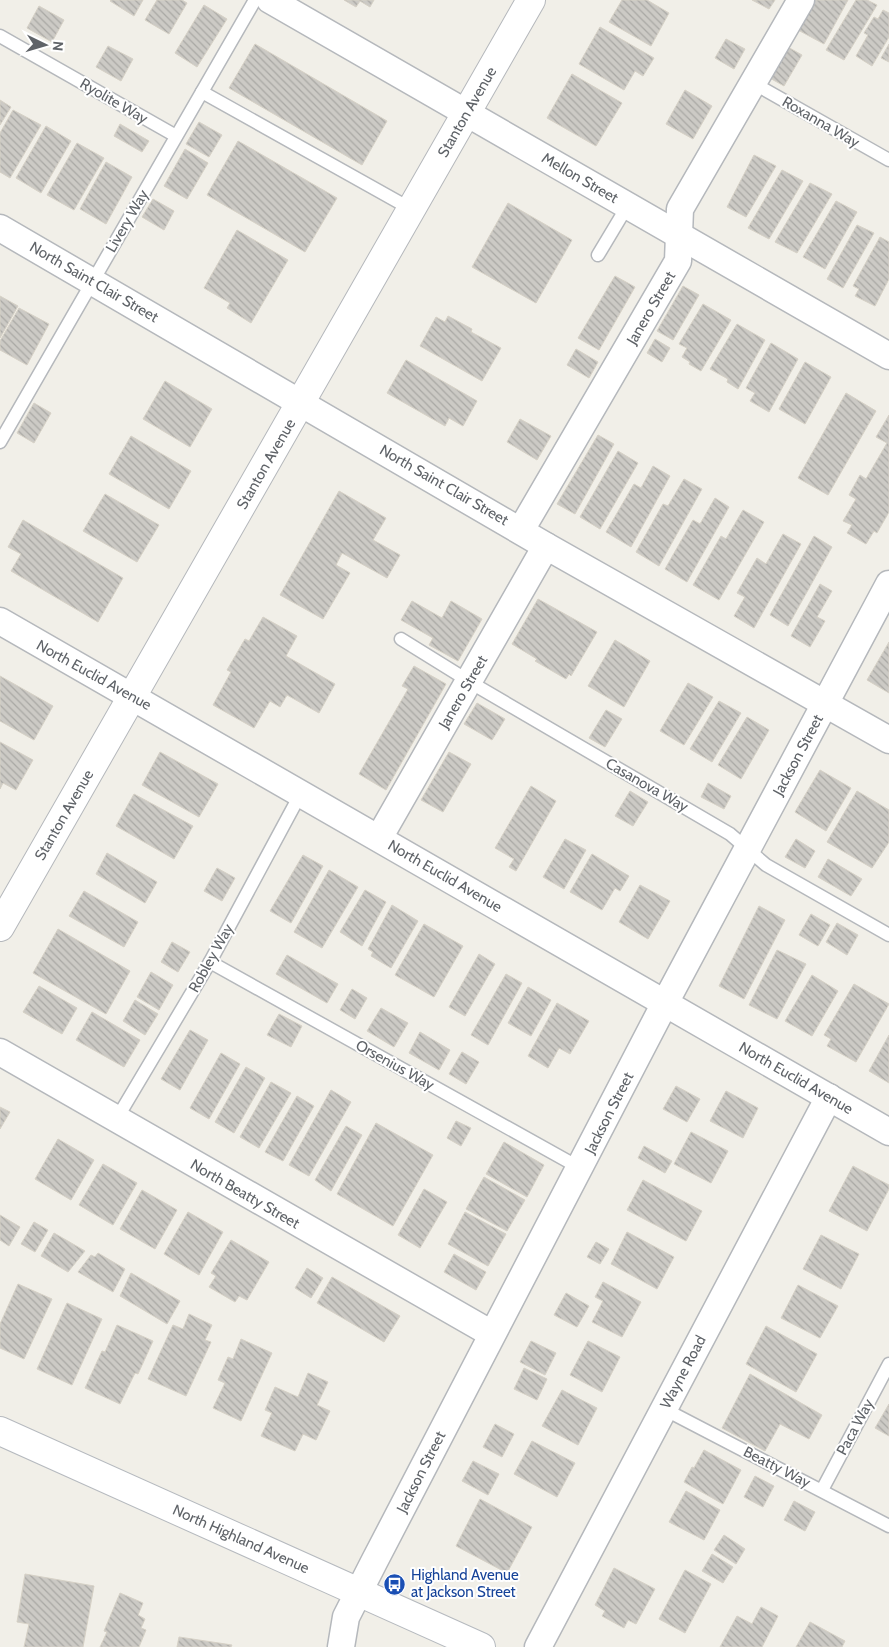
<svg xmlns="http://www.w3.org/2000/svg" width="889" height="1647" font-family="Cabin,sans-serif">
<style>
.building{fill:url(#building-back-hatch);stroke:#d6d1c6}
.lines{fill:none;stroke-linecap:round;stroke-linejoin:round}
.service-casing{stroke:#b5b8bc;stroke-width:15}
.minor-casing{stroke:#b5b8bc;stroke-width:29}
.tertiary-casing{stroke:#b5b8bc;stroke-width:30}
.secondary-casing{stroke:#b6babf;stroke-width:30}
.service{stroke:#fff;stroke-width:12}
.minor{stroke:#fff;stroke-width:26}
.tertiary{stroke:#fff;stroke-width:28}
.secondary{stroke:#fff;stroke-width:28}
.labels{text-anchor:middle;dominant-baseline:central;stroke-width:4;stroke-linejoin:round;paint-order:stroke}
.street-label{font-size:15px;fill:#5f6368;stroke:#fff}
.transit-label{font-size:15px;fill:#164399;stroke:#fff;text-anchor:start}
</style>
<defs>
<pattern id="building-back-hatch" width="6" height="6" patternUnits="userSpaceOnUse" patternTransform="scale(1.25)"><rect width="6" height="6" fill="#cccac5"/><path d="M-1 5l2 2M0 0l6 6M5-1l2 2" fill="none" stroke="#a9a8a4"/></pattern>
</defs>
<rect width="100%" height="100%" fill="#f1efe8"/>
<g class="building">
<polygon points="111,0 143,0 134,16 110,1"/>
<polygon points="157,0 182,0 187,3 169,34 145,20"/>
<polygon points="344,0 374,0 370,7 360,1 356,7"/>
<polygon points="622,0 647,0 669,13 651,46 609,22"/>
<polygon points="752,0 775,0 769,9"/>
<polygon points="815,0 848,0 824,44 798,30"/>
<polygon points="856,0 867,0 877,5 844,60 826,50"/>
<polygon points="204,5 227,19 197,67 175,53"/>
<polygon points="39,6 64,20 52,42 27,28"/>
<polygon points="883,10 889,13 889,37 872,66 856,56 868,35 864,33 874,17 878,19"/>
<polygon points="600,27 654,58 643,76 635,71 624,90 579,64"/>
<polygon points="726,39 745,49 734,69 715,58"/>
<polygon points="255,44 387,121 362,165 229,88"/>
<polygon points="889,44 889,62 881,58"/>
<polygon points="108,46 133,59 121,81 96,67"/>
<polygon points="786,46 802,55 784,86 768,77"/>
<polygon points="572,74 622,103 596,146 547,118"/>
<polygon points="685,90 712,106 693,139 666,124"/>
<polygon points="0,100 11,107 0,125"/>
<polygon points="13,110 41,125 10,178 0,172 0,133"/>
<polygon points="199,122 222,135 209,157 186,144"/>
<polygon points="120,124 149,141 142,152 114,136"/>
<polygon points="46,126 71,141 41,193 16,178"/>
<polygon points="238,141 337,198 305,252 207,195"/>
<polygon points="77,143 104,158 74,210 47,195"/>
<polygon points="185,149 208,163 187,199 164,186"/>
<polygon points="754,155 776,166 746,217 727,207"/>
<polygon points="106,162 132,177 106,224 80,209"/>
<polygon points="782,170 803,181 769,239 748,228"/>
<polygon points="810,183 832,194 797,253 775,242"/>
<polygon points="153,199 174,211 164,230 142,217"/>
<polygon points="836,201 857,212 825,269 803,257"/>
<polygon points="508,203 572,240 536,303 472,267"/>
<polygon points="857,225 874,233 843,288 827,279"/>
<polygon points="237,230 288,260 251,323 227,308 230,303 204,288"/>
<polygon points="880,237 889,242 889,279 875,306 855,296 859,289 853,286"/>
<polygon points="615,276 635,287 599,350 578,338"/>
<polygon points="683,286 699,295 673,340 657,331"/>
<polygon points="0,296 18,306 0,338"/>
<polygon points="703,304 731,320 701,371 689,364 690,362 682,357 687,348 679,344"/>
<polygon points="19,308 49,324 27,365 0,350 0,341"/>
<polygon points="448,316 472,329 471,332 501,348 482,381 420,346 436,317 445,322"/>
<polygon points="737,324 765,340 738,389 727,382 728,379 710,369"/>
<polygon points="655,339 670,348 662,362 647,353"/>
<polygon points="771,343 798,359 769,412 750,401 755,393 746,388"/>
<polygon points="576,349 598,362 589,378 567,365"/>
<polygon points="406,360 477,401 463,426 449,418 445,426 387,393"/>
<polygon points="805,362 831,377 805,424 779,409"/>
<polygon points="165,381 212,409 190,447 143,419"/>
<polygon points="846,393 876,411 828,495 798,478"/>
<polygon points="34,403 51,413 34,443 17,433"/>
<polygon points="889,415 889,512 877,533 874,531 866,544 847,533 852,525 843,521 856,499 849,495 860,475 866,479 887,443 876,437"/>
<polygon points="520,419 551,436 537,460 507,442"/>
<polygon points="598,435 614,444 575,514 557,504"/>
<polygon points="131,436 191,471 169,509 109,474"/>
<polygon points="618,451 638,463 600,529 580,517"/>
<polygon points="653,466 670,476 631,547 606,532 634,484 641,488"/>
<polygon points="684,479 702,489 659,566 636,552 663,504 668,506"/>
<polygon points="339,491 386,518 373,540 400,555 387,578 342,553 336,565 350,573 323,619 280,595"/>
<polygon points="105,494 159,525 137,562 83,531"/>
<polygon points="715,498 729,507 687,582 665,569 693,520 700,524"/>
<polygon points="743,510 764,522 719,600 693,585 721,536 726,539"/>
<polygon points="23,520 123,578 98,622 11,571 21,554 8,547"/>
<polygon points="783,534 801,544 754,628 734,616 745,597 737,593 757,558 766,564"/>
<polygon points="814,536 832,547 788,626 770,615"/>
<polygon points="820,584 832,591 817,617 825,621 810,647 791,636"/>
<polygon points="538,599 597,632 571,676 569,674 566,679 535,661 537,659 512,644"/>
<polygon points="412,601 442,618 451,601 482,619 458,661 429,645 433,638 401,620"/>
<polygon points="263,617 297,636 286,656 335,684 319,713 287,695 280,707 270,701 254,728 213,705 231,672 227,670 245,639 249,641"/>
<polygon points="615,640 650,661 624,707 588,686"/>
<polygon points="889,642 889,693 867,680"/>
<polygon points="414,666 446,684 386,790 359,774 408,689 402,686"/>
<polygon points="0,676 53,706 34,740 0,721"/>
<polygon points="688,683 713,697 684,745 660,731"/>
<polygon points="719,701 741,713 712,762 690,749"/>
<polygon points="477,703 505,719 492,740 464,724"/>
<polygon points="606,710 622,719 605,747 589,738"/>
<polygon points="747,717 769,730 741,779 718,765"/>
<polygon points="0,742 33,760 16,790 3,783 0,789"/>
<polygon points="160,752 218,784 199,817 142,785"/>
<polygon points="449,752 471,764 443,812 421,800"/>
<polygon points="820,770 851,788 826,831 795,812"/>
<polygon points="708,783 731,796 724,809 701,797"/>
<polygon points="531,786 556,801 516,871 509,867 514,859 495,848"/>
<polygon points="630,791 648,802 633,826 615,816"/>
<polygon points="857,791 889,810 889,842 872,868 827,842"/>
<polygon points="134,794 193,826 174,859 116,826"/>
<polygon points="565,839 586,850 564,889 543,877"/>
<polygon points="796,839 815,851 805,868 785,857"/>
<polygon points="107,853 157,882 145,903 96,874"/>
<polygon points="592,854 629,876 620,891 615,888 602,910 570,892"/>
<polygon points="303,855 323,866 291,923 270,911"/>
<polygon points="828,859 862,879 851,896 818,877"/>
<polygon points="217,868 235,878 222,901 204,891"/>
<polygon points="329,870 358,887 322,948 294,932"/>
<polygon points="640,885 670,901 648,939 619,922"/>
<polygon points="365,890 386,902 362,946 340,932"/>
<polygon points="84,891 138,922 124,947 69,916"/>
<polygon points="392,905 418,921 391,968 371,956 373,952 368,949"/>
<polygon points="759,906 785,920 744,999 719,986"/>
<polygon points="811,914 830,925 818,946 799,935"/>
<polygon points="837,923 858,935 847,955 826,942"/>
<polygon points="424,924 463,946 434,997 395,975"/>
<polygon points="58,929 130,971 106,1014 33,973"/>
<polygon points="172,942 190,952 178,972 161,962"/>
<polygon points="777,950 806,964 777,1019 749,1005"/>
<polygon points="479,954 495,964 465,1016 449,1007"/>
<polygon points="287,955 338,984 327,1003 276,974"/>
<polygon points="151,972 173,985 159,1010 137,997"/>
<polygon points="506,974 522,983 488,1045 471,1035"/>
<polygon points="812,975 838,991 812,1036 785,1021"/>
<polygon points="854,984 889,1004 856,1062 827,1046 831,1039 824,1035"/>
<polygon points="39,986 77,1008 62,1034 23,1012"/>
<polygon points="528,987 551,1000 531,1036 508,1023"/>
<polygon points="352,989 367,998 355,1019 340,1010"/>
<polygon points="135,1000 158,1014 145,1035 123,1021"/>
<polygon points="557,1003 589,1021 570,1054 559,1048 548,1068 528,1056"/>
<polygon points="381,1008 408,1023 394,1047 367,1031"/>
<polygon points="92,1012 140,1040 124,1067 76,1040"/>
<polygon points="279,1014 302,1026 291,1047 267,1035"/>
<polygon points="190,1030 208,1040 180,1090 161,1079"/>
<polygon points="420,1032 450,1050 439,1070 409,1053"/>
<polygon points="889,1035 889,1083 869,1071"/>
<polygon points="462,1052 479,1062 466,1084 449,1074"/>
<polygon points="221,1053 240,1064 209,1119 190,1108"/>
<polygon points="246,1067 265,1078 234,1133 215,1122"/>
<polygon points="271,1082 291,1093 259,1148 240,1137"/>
<polygon points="676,1086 700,1099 687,1122 663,1109"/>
<polygon points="331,1090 351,1102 309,1176 289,1165"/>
<polygon points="726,1091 758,1108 743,1138 710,1121"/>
<polygon points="297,1096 314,1106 283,1161 265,1152"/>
<polygon points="0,1107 10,1112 0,1129"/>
<polygon points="456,1121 471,1128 461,1146 447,1138"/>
<polygon points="376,1123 433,1155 393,1226 337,1194"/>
<polygon points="346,1126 362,1135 331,1191 315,1180"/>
<polygon points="691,1132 728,1151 711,1183 674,1164"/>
<polygon points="58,1139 94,1160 71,1200 35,1179"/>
<polygon points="504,1142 544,1165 527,1197 486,1174"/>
<polygon points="644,1146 672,1161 665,1173 638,1158"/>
<polygon points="103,1164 137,1183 113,1225 79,1205"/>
<polygon points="853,1166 889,1185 889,1189 867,1231 829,1211"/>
<polygon points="484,1177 525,1200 507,1231 466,1209"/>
<polygon points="643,1180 702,1211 686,1241 627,1210"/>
<polygon points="424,1189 447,1202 420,1248 398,1235"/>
<polygon points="142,1190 177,1210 155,1249 120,1229"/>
<polygon points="188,1212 223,1232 199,1275 164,1254"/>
<polygon points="465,1212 506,1234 488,1266 448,1244"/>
<polygon points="0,1215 20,1227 9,1246 0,1240"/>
<polygon points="34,1222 48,1230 35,1252 21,1244"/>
<polygon points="627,1232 674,1257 657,1289 611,1264"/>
<polygon points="54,1233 85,1251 68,1272 41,1256"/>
<polygon points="821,1235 859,1254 841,1289 803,1269"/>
<polygon points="231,1240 269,1262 247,1300 239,1296 235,1302 209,1287 216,1276 211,1273"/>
<polygon points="596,1242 609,1249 600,1264 587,1257"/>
<polygon points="98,1253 125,1269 113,1292 78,1272 91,1255 95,1257"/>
<polygon points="454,1254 486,1272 476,1290 444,1272"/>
<polygon points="307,1268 323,1278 311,1298 295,1288"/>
<polygon points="131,1273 180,1301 167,1324 120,1296"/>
<polygon points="332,1277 400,1316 384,1342 317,1303"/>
<polygon points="603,1282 641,1302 622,1337 592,1322 603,1301 595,1297"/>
<polygon points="18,1284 52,1299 24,1359 0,1348 0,1324"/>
<polygon points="798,1285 838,1306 820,1338 781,1318"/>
<polygon points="566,1293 589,1306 577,1327 554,1315"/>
<polygon points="67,1303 102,1319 72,1385 37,1369"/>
<polygon points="189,1314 212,1325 205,1340 211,1342 186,1396 148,1379 173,1325 183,1329"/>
<polygon points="117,1325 153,1341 138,1374 135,1373 120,1404 85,1388 102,1351 105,1352"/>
<polygon points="766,1326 817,1354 796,1392 746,1364"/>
<polygon points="241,1339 272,1353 241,1421 213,1408 225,1383 218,1380 228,1357 233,1359"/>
<polygon points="531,1341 556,1353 545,1375 520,1362"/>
<polygon points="588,1341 620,1357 602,1392 570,1375"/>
<polygon points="524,1368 547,1379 537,1400 514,1389"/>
<polygon points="308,1373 328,1382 317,1405 330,1411 316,1440 303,1434 295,1451 261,1436 272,1413 265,1410 275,1387 298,1397"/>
<polygon points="750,1374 822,1415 809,1439 780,1424 765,1451 722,1428"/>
<polygon points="562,1390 597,1408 578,1445 542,1426"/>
<polygon points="889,1404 889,1436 875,1428"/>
<polygon points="495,1424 514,1434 502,1457 483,1447"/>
<polygon points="532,1441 575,1463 557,1497 514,1474"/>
<polygon points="704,1450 741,1470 723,1504 684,1482 692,1467 694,1468"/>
<polygon points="473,1461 499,1474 488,1495 462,1481"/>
<polygon points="755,1476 774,1486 763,1507 744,1497"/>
<polygon points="686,1491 720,1510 704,1540 669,1522"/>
<polygon points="480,1499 532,1527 507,1573 456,1546"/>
<polygon points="794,1501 815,1512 805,1531 784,1520"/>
<polygon points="724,1535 745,1549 736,1564 714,1550"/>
<polygon points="712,1554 733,1567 723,1583 702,1571"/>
<polygon points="614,1568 655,1589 636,1624 628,1620 624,1628 602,1616 605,1611 595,1605"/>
<polygon points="685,1570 711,1584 685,1633 659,1619"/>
<polygon points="25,1574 94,1586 83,1647 24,1647 29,1624 17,1622"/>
<polygon points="120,1593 143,1603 138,1615 145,1619 141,1628 146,1630 139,1647 100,1647 107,1632 104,1631"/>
<polygon points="761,1607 778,1616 762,1647 720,1647 737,1616 752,1624"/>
<polygon points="810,1622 845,1641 842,1647 796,1647"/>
<polygon points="179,1637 232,1645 231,1647 177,1647"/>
</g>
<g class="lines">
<defs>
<g id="service">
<polyline points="0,36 176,136"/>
<polyline points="753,83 889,160"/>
<polyline points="202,92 411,209"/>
<polyline points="598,255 628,205"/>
<polyline points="0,442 255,0"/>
<polyline points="401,639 480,688 730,834 766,865 889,935"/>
<polyline points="210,962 580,1168"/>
<polyline points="116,1120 210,962 301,793"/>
<polyline points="664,1409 889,1526"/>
<polyline points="822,1490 889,1364"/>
</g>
<g id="minor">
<polyline points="270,0 889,356"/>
<polyline points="0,228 546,546 889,740"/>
<polyline points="521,530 678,261 680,209 801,0"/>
<polyline points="0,621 889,1132"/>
<polyline points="379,838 546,546"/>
<polyline points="0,1052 492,1334"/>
<polyline points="341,1647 346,1617 374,1562 665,1003 889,584"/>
<polyline points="538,1647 829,1097"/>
</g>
<polyline id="tertiary" points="0,927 531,0"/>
<polyline id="secondary" points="0,1431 481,1647"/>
</defs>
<use href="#service" class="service-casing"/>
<use href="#minor" class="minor-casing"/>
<use href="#tertiary" class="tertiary-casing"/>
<use href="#secondary" class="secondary-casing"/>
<use href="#service" class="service"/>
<use href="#minor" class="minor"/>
<use href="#tertiary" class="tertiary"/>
<use href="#secondary" class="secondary"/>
</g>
<defs>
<symbol id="bus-disc" viewBox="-11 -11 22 22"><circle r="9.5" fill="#1a4fb4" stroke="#fff"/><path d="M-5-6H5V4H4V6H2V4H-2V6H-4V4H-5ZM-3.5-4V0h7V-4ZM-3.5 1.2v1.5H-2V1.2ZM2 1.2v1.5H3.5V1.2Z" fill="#fff"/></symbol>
</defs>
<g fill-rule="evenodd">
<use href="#bus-disc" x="382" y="1572" width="25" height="25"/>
</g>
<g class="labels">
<g class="street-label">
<text transform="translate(114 101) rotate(30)">Ryolite Way</text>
<text transform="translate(467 112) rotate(-60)">Stanton Avenue</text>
<text transform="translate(821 122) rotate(30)">Roxanna Way</text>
<text transform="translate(580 178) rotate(30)">Mellon Street</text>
<text transform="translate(127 221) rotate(-60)">Livery Way</text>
<text transform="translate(94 282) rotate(30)">North Saint Clair Street</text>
<text transform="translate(651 308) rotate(-60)">Janero Street</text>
<text transform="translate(266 464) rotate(-60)">Stanton Avenue</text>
<text transform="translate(444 485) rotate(30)">North Saint Clair Street</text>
<text transform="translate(94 675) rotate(29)">North Euclid Avenue</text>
<text transform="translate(463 692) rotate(-60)">Janero Street</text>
<text transform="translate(798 755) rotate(-62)">Jackson Street</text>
<text transform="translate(647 785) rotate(30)">Casanova Way</text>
<text transform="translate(64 815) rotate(-60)">Stanton Avenue</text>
<text transform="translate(445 876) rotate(30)">North Euclid Avenue</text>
<text transform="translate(211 958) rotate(-61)">Robley Way</text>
<text transform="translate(395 1065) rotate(29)">Orsenius Way</text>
<text transform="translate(796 1078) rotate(30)">North Euclid Avenue</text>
<text transform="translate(609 1113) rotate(-63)">Jackson Street</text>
<text transform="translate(245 1194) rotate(30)">North Beatty Street</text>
<text transform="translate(683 1372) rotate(-62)">Wayne Road</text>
<text transform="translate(855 1427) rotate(-62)">Paca Way</text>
<text transform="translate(777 1467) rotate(27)">Beatty Way</text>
<text transform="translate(421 1472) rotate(-63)">Jackson Street</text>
<text transform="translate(241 1539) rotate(24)">North Highland Avenue</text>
</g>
<g class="transit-label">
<text x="411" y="1575">Highland Avenue<tspan x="411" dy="17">at Jackson Street</tspan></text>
</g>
</g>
<g transform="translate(45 45) rotate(95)" stroke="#ffffff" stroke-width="4" paint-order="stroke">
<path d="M0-4L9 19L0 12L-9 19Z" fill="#5f6368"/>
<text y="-8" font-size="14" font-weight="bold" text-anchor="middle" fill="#5f6368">N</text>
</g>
</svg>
